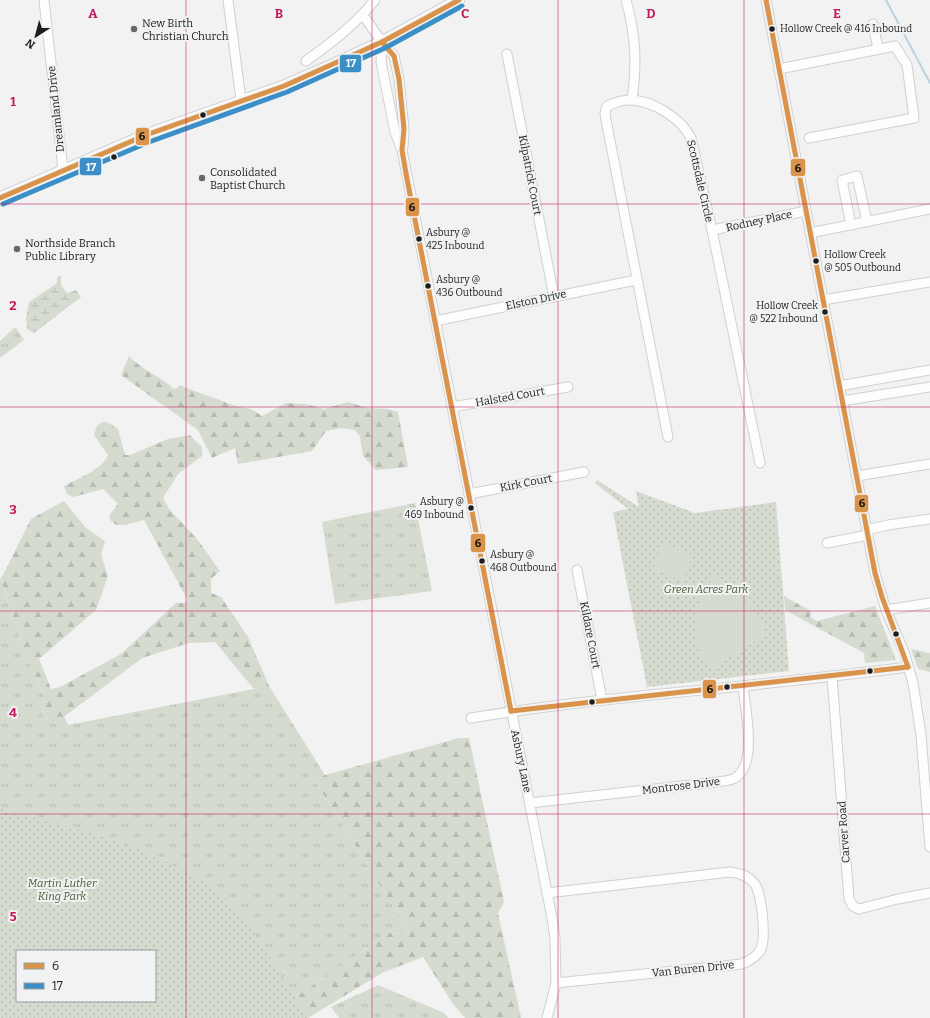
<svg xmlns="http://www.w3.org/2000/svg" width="930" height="1018" font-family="Bitter,serif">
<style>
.grass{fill:url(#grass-tufts)}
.forest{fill:url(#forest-firs)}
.wetland{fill:url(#wetland-marsh)}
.park{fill:url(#park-dots);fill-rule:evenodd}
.pitch{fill:#d5dbcf}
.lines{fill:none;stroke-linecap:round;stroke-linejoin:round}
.stream{stroke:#bad3dc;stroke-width:2}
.minor-casing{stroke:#d0d0d0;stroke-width:11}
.major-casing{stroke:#d0d0d0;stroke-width:13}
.minor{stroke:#fdfdfd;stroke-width:9}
.major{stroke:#fdfdfd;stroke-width:11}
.bus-1-casing{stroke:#f1f2f3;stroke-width:8}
.bus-2-casing{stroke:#f1f2f3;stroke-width:8}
.bus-1{stroke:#d9934b;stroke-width:5}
.bus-2{stroke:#3c8fc6;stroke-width:5}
.grid{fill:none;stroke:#c2185b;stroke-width:1;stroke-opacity:0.55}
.poi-dot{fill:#686869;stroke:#f1f2f3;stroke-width:1.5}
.bus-dot{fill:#1e1e1f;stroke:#f1f2f3;stroke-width:1.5}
.labels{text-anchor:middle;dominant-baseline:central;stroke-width:4;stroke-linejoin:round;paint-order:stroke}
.bus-label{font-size:10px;fill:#1e1e1f;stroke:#f1f2f3;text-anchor:start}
.poi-label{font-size:11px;fill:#1e1e1f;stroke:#f1f2f3;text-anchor:start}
.street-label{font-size:11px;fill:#1e1e1f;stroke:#f1f2f3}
.park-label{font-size:11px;font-style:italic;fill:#495d30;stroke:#f1f2f3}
.grid-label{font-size:13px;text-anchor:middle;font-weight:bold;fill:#c2185b;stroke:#f1f2f3;stroke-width:4;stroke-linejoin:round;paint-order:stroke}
.line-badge{stroke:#f1f2f3;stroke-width:1.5}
.badge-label{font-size:11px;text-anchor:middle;font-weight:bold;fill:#fff}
.pale-badge-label{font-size:11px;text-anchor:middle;font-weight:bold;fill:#111}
</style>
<defs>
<pattern id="grass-tufts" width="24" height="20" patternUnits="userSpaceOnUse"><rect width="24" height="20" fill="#d5dbcf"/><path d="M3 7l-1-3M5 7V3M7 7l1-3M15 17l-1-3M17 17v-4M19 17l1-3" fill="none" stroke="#b6bcb1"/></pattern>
<pattern id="forest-firs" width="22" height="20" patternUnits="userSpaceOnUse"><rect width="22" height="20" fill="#d5dbcf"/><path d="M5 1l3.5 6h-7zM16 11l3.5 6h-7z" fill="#b6bcb1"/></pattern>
<pattern id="wetland-marsh" width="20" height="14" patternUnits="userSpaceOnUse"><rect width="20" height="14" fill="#d5dbcf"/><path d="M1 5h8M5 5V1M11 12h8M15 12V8" fill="none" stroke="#b6bcb1"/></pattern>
<pattern id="park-dots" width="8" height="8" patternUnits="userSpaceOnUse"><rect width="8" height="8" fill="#d5dbcf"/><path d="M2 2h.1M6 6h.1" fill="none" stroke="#b6bcb1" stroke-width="1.8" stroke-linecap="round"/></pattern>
</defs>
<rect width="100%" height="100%" fill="#f2f2f2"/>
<g class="grass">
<polygon points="14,328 16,328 24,340 0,358 0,341"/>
<polygon points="415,503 432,591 335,604 322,522"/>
<polygon points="0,577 9,606 28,660 45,698 42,715 58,725 60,719 64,716 68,725 269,686 325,775 315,781 411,935 389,933 265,1018 155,1001 155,951 0,810"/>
<polygon points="378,985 444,1013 448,1018 339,1018 331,1007"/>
</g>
<g class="forest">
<path d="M129,356C142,370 160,376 174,389L181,386L236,406L251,409L262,416L286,403L306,404L324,409L348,402L367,408L388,409L398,412L408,467L376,470L363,456L360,437L355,430L340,428L326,431L312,451L238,464L235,448L212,458L198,430L121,375Z"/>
<path d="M102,422H107L118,429L125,455H130L168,439L190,435L202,448V456L178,474L163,498L169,509L197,539L220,571L211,579V593L221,597L248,637L269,686L254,689L215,642L189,643L142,658L61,719L58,725L42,715L45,698L28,660L9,606L1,579L31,519L64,501L86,528L105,541L101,555L108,576L96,610L39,659L51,689L60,687L121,654L176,603H185L187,599L144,520L125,525H116L110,520L109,516L118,504L103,489L73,497L67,494L64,486C77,479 103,469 108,455L94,435L97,426Z"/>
<polygon points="784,596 811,611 810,617 817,621 875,606 896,660 865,663 864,653 785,610"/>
<polygon points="911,649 930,653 930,672 918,669"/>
<polygon points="459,738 469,738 504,902 498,913 521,1018 465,1018 453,1004 423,957 382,973 308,1018 265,1018 389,933 411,935 315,781 325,775"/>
</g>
<polygon class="wetland" points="61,275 61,285 67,293 76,290 81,297 34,333 27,329 26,318 29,302 56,284 58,277"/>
<g class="park">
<polygon points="597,480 639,507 636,491 695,513 776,502 789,671 647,687 613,512 628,509 595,483"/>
<path d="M0,808L117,841L145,852L195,876L224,896L249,926L278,970L307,1018H0ZM17,951H155V1001H17Z"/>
</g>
<g class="pitch">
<polygon points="662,543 677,548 668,575 653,569"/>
<polygon points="678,549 693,555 683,581 668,576"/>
<polygon points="716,574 754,609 765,627 764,636 711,669 699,652 696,633 697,611 704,590"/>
</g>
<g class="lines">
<polyline class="stream" points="886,0 930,83"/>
<defs>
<g id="minor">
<polyline points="44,0 63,170"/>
<polyline points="228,0 241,100"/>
<path d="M626,0C636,36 637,63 632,100"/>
<polyline points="766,0 875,573 886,610 904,652 913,683 921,735 930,847"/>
<polyline points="363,15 382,42 394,56 399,79 404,129 403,147"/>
<polyline points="873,24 878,49"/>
<polyline points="382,42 381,62 395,132 402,150 552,918 555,938 556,983 547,1018"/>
<polyline points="507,54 554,297"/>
<path d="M306,61C331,43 356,24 375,0"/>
<polyline points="779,69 895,46 907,65 914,118 809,138"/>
<polyline points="851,225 842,180 857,176 867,222"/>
<polyline points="712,230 806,211"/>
<polyline points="810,233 930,209"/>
<polyline points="823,300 930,282"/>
<polyline points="435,321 636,280"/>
<polyline points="839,386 930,370"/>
<polyline points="842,401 930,387"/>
<polyline points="452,407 568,387"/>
<path d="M668,437L606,120L605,113L607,106C614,103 621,100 629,100C652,100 681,118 691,138L712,230L760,463"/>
<polyline points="857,476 930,464"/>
<polyline points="469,494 584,472"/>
<polyline points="867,530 888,525 930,519"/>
<polyline points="827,543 868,535"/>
<polyline points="577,570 602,700"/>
<polyline points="886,610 930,603"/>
<polyline points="832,676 849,899 853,906 859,909 898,899 930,893"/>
<path d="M471,718C561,703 652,695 742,686C798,680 853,674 908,667"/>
<path d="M530,803L717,782C723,781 730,781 735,778C758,765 745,707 743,686"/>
<path d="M547,893L730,872C739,873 748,875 754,883C762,893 766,937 761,949C757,957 749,961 742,964L556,983"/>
</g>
<polyline id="major" points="0,198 146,135 284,86 330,66 382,42 459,0"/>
</defs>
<use href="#minor" class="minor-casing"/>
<use href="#major" class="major-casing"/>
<use href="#minor" class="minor"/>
<use href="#major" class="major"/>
<defs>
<g id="bus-1">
<polyline points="766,0 875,573 882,597 908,667"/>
<polyline points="382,42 394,56 399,79 404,129 402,150 407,179 511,711"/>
<polyline points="0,198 146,135 284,86 382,42 459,0"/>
<polyline points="511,711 908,667"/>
</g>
<polyline id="bus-2" points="3,204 149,142 287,92 385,48 462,6"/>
</defs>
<use href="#bus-1" class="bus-1-casing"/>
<use href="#bus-2" class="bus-2-casing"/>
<use href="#bus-1" class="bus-1"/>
<use href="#bus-2" class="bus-2"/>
</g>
<path class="grid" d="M186,0V1018M372,0V1018M558,0V1018M744,0V1018M0,204H930M0,407H930M0,611H930M0,814H930"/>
<g class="poi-dot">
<circle cx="134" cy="29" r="4"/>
<circle cx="202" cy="178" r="4"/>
<circle cx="17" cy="249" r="4"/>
</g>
<g class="bus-dot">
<circle cx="772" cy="29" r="3.5"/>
<circle cx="203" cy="115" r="3.5"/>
<circle cx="114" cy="157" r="3.5"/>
<circle cx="419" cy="239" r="3.5"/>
<circle cx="816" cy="261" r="3.5"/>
<circle cx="428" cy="286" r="3.5"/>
<circle cx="825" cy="312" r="3.5"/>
<circle cx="471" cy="508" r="3.5"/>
<circle cx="482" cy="561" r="3.5"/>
<circle cx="896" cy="634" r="3.5"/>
<circle cx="870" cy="671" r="3.5"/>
<circle cx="727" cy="687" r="3.5"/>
<circle cx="592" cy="702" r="3.5"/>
</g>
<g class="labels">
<g class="bus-label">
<text x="780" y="29">Hollow Creek @ 416 Inbound</text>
<text x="426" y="233">Asbury @<tspan x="426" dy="13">425 Inbound</tspan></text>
<text x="824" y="255">Hollow Creek<tspan x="824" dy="13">@ 505 Outbound</tspan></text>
<text x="436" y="280">Asbury @<tspan x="436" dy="13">436 Outbound</tspan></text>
<text x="818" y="306" text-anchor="end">Hollow Creek<tspan x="818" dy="13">@ 522 Inbound</tspan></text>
<text x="464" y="502" text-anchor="end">Asbury @<tspan x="464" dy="13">469 Inbound</tspan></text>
<text x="490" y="555">Asbury @<tspan x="490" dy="13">468 Outbound</tspan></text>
</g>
<g class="poi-label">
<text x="142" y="23">New Birth<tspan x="142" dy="13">Christian Church</tspan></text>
<text x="210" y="172">Consolidated<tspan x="210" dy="13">Baptist Church</tspan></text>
<text x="25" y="243">Northside Branch<tspan x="25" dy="13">Public Library</tspan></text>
</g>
<g class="street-label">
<text transform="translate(56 109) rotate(-96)">Dreamland Drive</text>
<text transform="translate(530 175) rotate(79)">Kilpatrick Court</text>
<text transform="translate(700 181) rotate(77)">Scottsdale Circle</text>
<text transform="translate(759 221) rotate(-12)">Rodney Place</text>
<text transform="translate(536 300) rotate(-12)">Elston Drive</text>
<text transform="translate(510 397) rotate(-10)">Halsted Court</text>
<text transform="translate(526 483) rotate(-11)">Kirk Court</text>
<text transform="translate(590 635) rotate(79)">Kildare Court</text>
<text transform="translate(521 761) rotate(78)">Asbury Lane</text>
<text transform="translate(681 786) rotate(-7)">Montrose Drive</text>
<text transform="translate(844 832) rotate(-94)">Carver Road</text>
<text transform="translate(693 969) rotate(-6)">Van Buren Drive</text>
</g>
<g class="park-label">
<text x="706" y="589">Green Acres Park</text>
<text x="62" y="883">Martin Luther<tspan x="62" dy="13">King Park</tspan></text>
</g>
</g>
<g class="grid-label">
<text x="93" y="18">A</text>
<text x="279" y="18">B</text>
<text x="465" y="18">C</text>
<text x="651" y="18">D</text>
<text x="837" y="18">E</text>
<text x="13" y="106">1</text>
<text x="13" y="310">2</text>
<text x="13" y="514">3</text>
<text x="13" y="717">4</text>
<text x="13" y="921">5</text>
</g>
<g class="line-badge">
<rect x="339" y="54" width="23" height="19" rx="4" fill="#3c8fc6"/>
<rect x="135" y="127" width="15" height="19" rx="4" fill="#d9934b"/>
<rect x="79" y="157" width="23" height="19" rx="4" fill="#3c8fc6"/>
<rect x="790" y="158" width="16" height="19" rx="4" fill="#d9934b"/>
<rect x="405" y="197" width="15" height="20" rx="4" fill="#d9934b"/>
<rect x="854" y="494" width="15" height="19" rx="4" fill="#d9934b"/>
<rect x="470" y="533" width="16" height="20" rx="4" fill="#d9934b"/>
<rect x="702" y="679" width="15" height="20" rx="4" fill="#d9934b"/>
</g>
<g class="badge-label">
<text x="351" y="67">17</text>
<text x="91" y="171">17</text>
</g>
<g class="pale-badge-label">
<text x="142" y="140">6</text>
<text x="798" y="172">6</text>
<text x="412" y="211">6</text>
<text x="862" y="507">6</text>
<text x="478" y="547">6</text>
<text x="710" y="693">6</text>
</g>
<rect x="16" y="950" width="140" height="52" fill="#f1f2f3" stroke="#9d9d9e"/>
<rect x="24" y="963" width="20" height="6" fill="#d9934b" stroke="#9d9d9e"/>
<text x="52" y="970" font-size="12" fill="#1e1e1f">6</text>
<rect x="24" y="983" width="20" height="6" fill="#3c8fc6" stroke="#9d9d9e"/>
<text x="52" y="990" font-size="12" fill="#1e1e1f">17</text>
<g transform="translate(36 36) rotate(216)" stroke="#f1f2f3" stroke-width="3" paint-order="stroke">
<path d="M0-3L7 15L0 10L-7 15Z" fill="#1e1e1f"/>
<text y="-6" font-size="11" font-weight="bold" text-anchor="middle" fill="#1e1e1f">N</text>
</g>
</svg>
